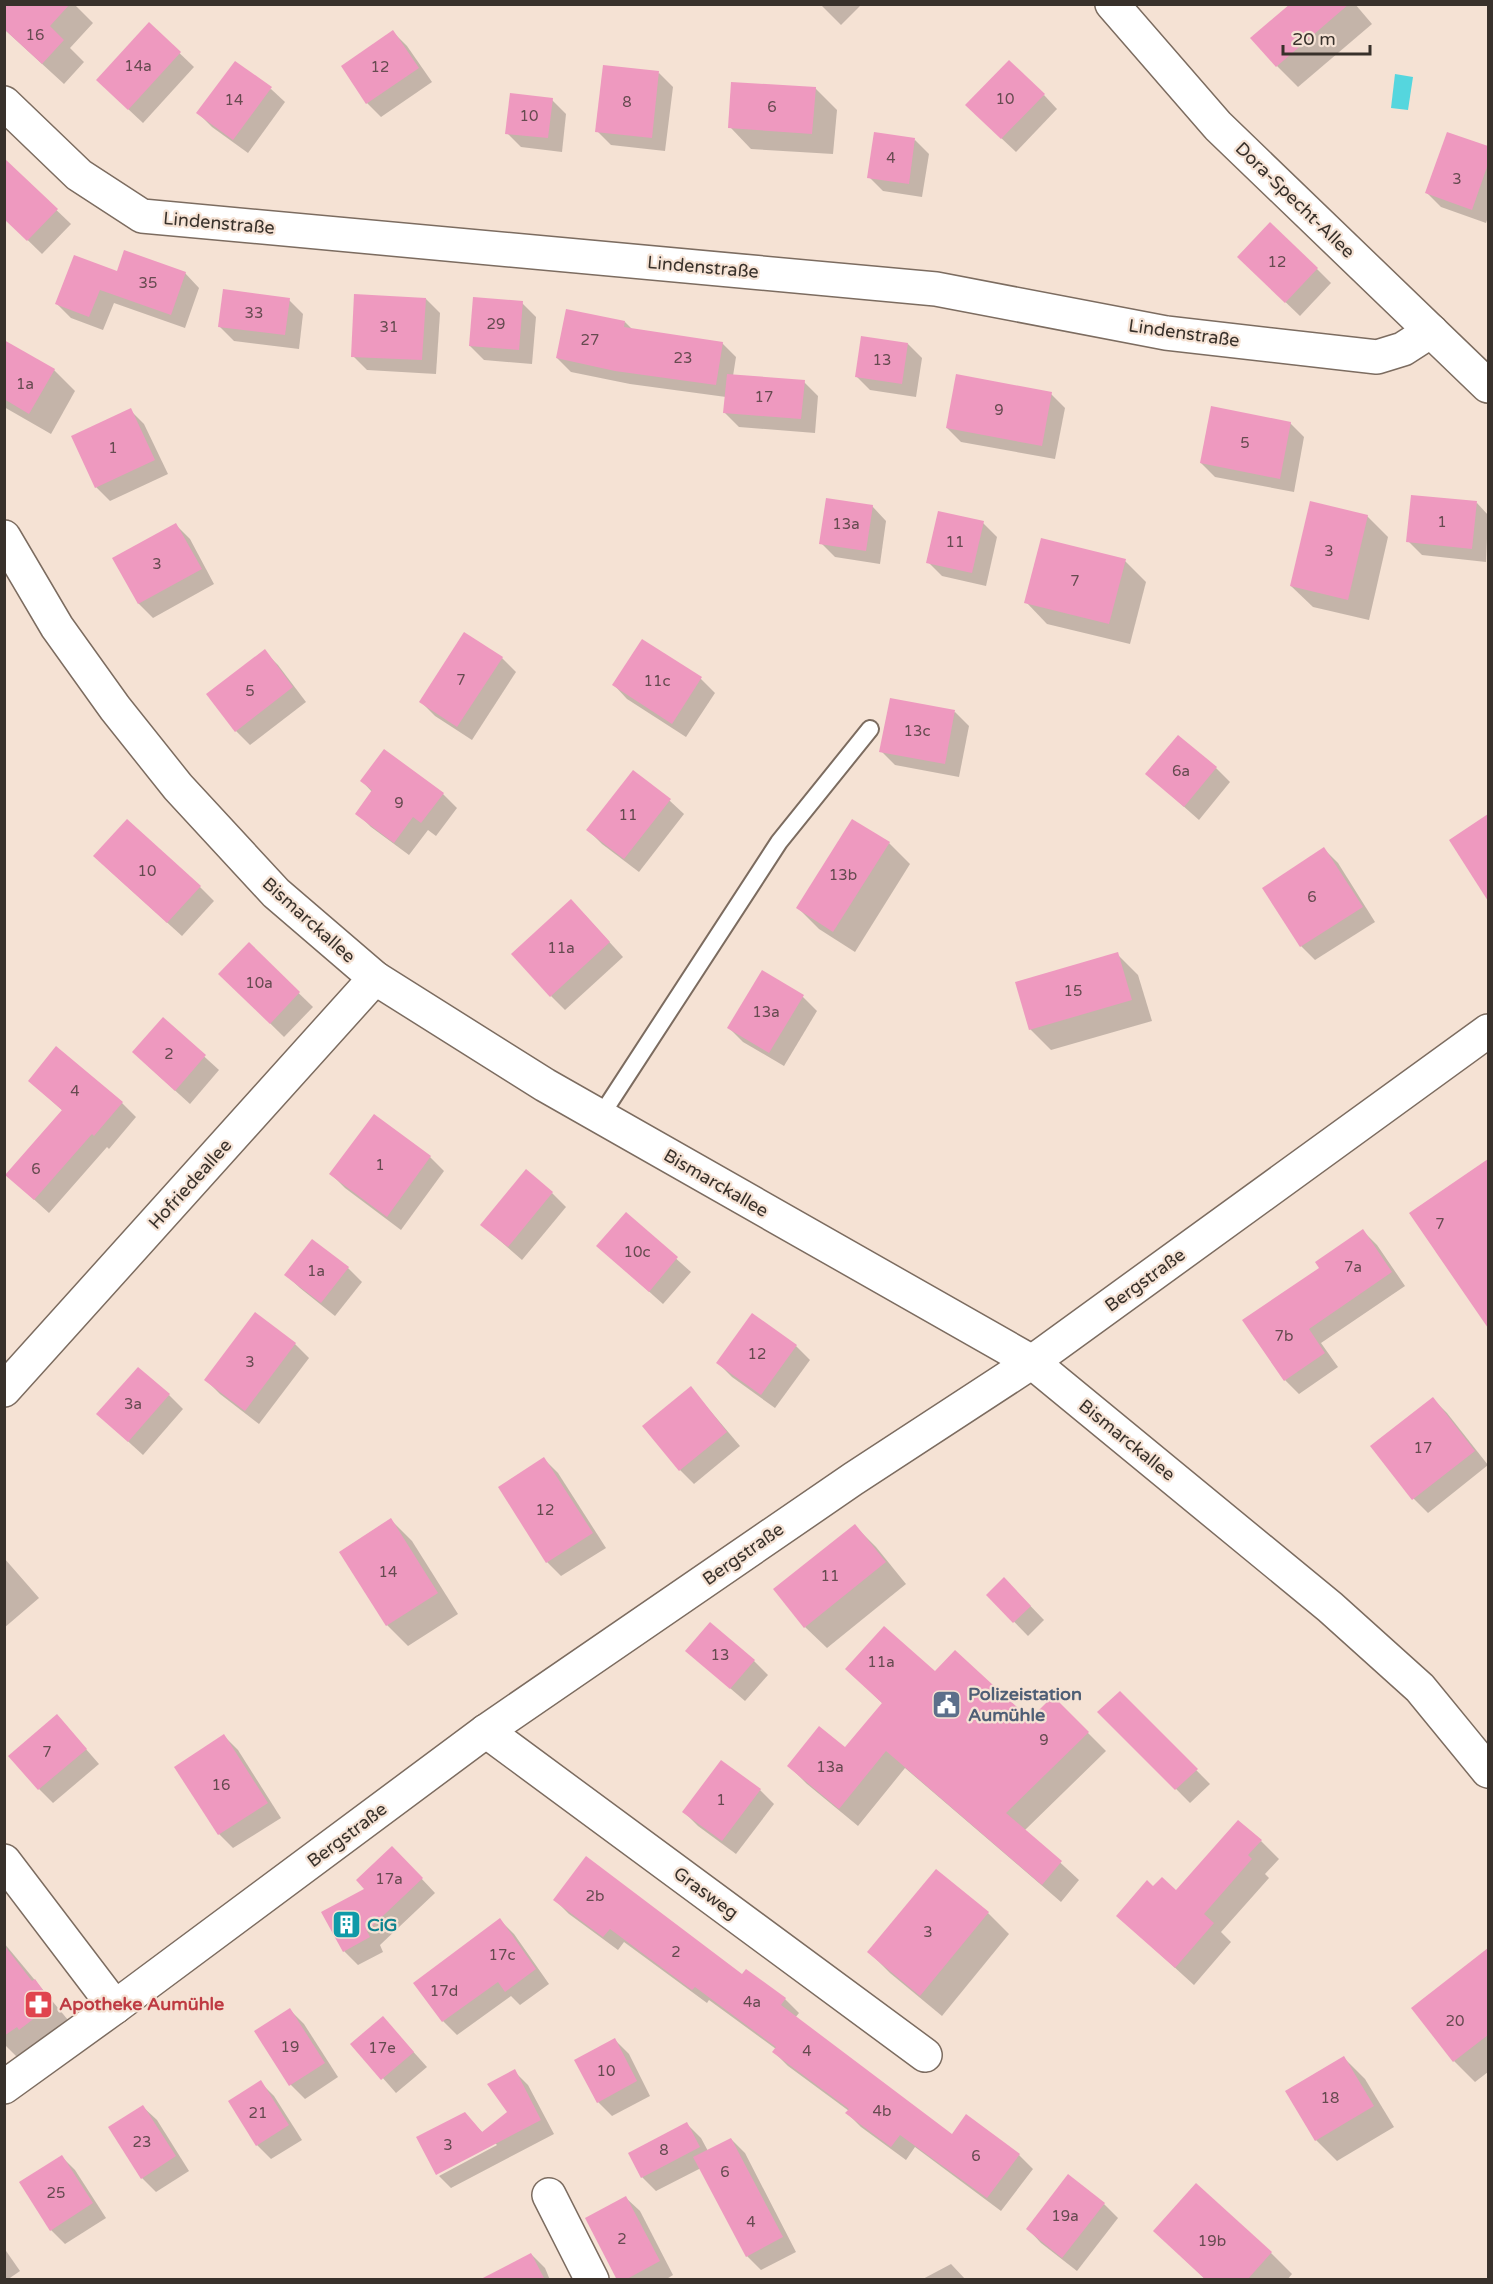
<svg xmlns="http://www.w3.org/2000/svg" width="1493" height="2284" font-family="'Varela Round',sans-serif">
<style>
.water{fill:#55d6de}
.shadow{fill:#0003}
.building{fill:#ee99bf}
.lines{fill:none;stroke-linecap:round;stroke-linejoin:round}
.lane-casing{stroke:#7c6c60;stroke-width:20}
.street-casing{stroke:#7c6c60;stroke-width:36}
.secondary-casing{stroke:#7c6c60;stroke-width:36}
.lane{stroke:#fff;stroke-width:16}
.street{stroke:#fff;stroke-width:33}
.secondary{stroke:#fff;stroke-width:33}
.labels{text-anchor:middle;dominant-baseline:central;stroke-width:4.5;stroke-linejoin:round;paint-order:stroke}
.number-label{font-size:15px;fill:#664b50}
.street-label{font-size:18px;fill:#38312b;stroke:#f5e2d4}
.service-label{font-size:18px;font-weight:bold;fill:#4e5e75;stroke:#f5e2d4;text-anchor:start}
.culture-label{font-size:18px;font-weight:bold;fill:#0d838f;stroke:#f5e2d4;text-anchor:start}
.health-label{font-size:18px;font-weight:bold;fill:#be3a42;stroke:#f5e2d4;text-anchor:start}
</style>
<rect width="100%" height="100%" fill="#f5e2d4"/>
<polygon class="water" points="1395,74 1413,77 1408,110 1391,108"/>
<g class="shadow">
<polygon points="4,4 74,4 93,23 70,48 84,62 64,84 4,29"/>
<polygon points="820,4 862,4 841,25"/>
<polygon points="1292,4 1355,4 1372,24 1298,87 1277,66"/>
<polygon points="149,24 194,67 143,123 112,94"/>
<polygon points="393,32 407,46 432,82 381,117 367,103"/>
<polygon points="659,73 673,87 665,151 611,145 597,131"/>
<polygon points="815,88 837,110 833,154 751,149 730,127"/>
<polygon points="271,89 285,102 248,153 212,127 198,113"/>
<polygon points="1044,95 1057,109 1016,152 981,119"/>
<polygon points="552,100 566,114 562,152 521,147 507,133"/>
<polygon points="1448,134 1488,148 1488,217 1486,223 1441,207 1427,193"/>
<polygon points="915,140 929,154 922,197 883,191 869,177"/>
<polygon points="4,160 71,224 42,254 4,217"/>
<polygon points="1317,269 1331,283 1300,316 1253,271"/>
<polygon points="118,273 185,273 199,288 185,328 114,303 103,330 71,318 57,304"/>
<polygon points="426,299 440,313 436,374 367,370 353,356"/>
<polygon points="289,300 303,314 299,349 234,341 220,327"/>
<polygon points="522,303 536,317 532,364 484,360 470,346"/>
<polygon points="625,322 632,329 722,343 736,357 733,376 804,382 818,396 815,433 739,427 725,413 726,397 630,384 571,372 557,358"/>
<polygon points="4,342 54,370 75,391 51,434 4,407"/>
<polygon points="908,344 922,358 916,397 870,390 856,376"/>
<polygon points="1051,394 1065,408 1055,459 961,442 947,428"/>
<polygon points="130,410 144,424 168,474 110,501 96,487"/>
<polygon points="1290,423 1304,437 1294,492 1215,477 1201,463"/>
<polygon points="1477,503 1488,515 1486,562 1422,555 1408,541"/>
<polygon points="872,506 886,521 880,564 835,557 821,543"/>
<polygon points="1367,516 1388,537 1369,620 1313,607 1291,586"/>
<polygon points="983,523 997,537 986,586 942,576 928,562"/>
<polygon points="176,525 190,539 214,584 153,618 139,604 114,559"/>
<polygon points="1125,561 1146,582 1130,644 1047,624 1026,602"/>
<polygon points="642,641 701,679 715,693 686,737 627,699 614,685"/>
<polygon points="264,651 278,665 306,702 250,745 236,731 208,694"/>
<polygon points="502,658 516,672 472,740 435,716 421,702"/>
<polygon points="955,712 969,726 959,777 895,765 881,751"/>
<polygon points="1216,768 1230,782 1199,820 1147,774"/>
<polygon points="633,772 670,801 684,814 639,872 602,844 588,830"/>
<polygon points="362,781 443,794 457,808 436,836 428,830 409,855 371,827 357,813 372,792"/>
<polygon points="1488,816 1488,898 1451,840"/>
<polygon points="889,843 910,864 855,952 819,929 798,908"/>
<polygon points="1324,849 1338,863 1375,922 1315,960 1301,946 1264,888"/>
<polygon points="109,870 200,887 214,901 182,936"/>
<polygon points="585,915 623,957 565,1010 551,996"/>
<polygon points="249,945 313,1007 284,1037 220,974"/>
<polygon points="1117,954 1138,975 1152,1021 1051,1050 1030,1029"/>
<polygon points="763,972 803,997 817,1011 784,1066 743,1042 729,1028"/>
<polygon points="163,1019 219,1070 190,1104 148,1066"/>
<polygon points="30,1081 122,1103 136,1117 109,1149 107,1147 49,1213 7,1175 63,1111"/>
<polygon points="374,1116 430,1157 444,1171 401,1230 345,1188 331,1174"/>
<polygon points="1488,1160 1488,1247 1485,1249 1488,1254 1488,1323 1411,1213"/>
<polygon points="552,1193 566,1207 522,1260 482,1225"/>
<polygon points="626,1214 691,1272 663,1304 598,1246"/>
<polygon points="1363,1231 1377,1245 1405,1286 1321,1343 1338,1367 1299,1394 1285,1380 1321,1268"/>
<polygon points="313,1241 348,1268 362,1282 335,1316 300,1288 286,1275"/>
<polygon points="256,1314 295,1344 309,1358 259,1424 220,1394 206,1380"/>
<polygon points="753,1315 796,1346 810,1360 775,1408 732,1377 718,1363"/>
<polygon points="691,1388 740,1446 694,1484 680,1470"/>
<polygon points="169,1395 183,1409 143,1455 98,1414"/>
<polygon points="1433,1399 1447,1413 1488,1465 1428,1513 1414,1499 1373,1446"/>
<polygon points="544,1459 558,1473 606,1548 561,1576 547,1562"/>
<polygon points="391,1520 412,1541 458,1614 408,1646 387,1625"/>
<polygon points="855,1526 876,1547 906,1584 827,1648 805,1627"/>
<polygon points="4,1558 39,1598 4,1628"/>
<polygon points="1018,1593 1044,1620 1028,1636 988,1595"/>
<polygon points="687,1651 754,1661 768,1675 745,1701"/>
<polygon points="847,1669 935,1673 1030,1721 1053,1698 1106,1751 1025,1830 1079,1880 1061,1902 905,1768 858,1826 807,1784 789,1766 845,1749 883,1704"/>
<polygon points="1120,1693 1210,1784 1190,1803 1100,1712"/>
<polygon points="57,1716 99,1764 53,1803 39,1789"/>
<polygon points="224,1736 238,1750 281,1818 233,1848 219,1834 176,1767"/>
<polygon points="760,1790 774,1804 736,1854 698,1826 684,1812"/>
<polygon points="1261,1841 1279,1859 1265,1874 1269,1878 1221,1932 1231,1942 1194,1985 1118,1916 1154,1889 1176,1892"/>
<polygon points="406,1862 435,1893 380,1945 383,1952 358,1965 344,1951 323,1912 366,1889"/>
<polygon points="555,1900 742,1976 785,1999 799,2013 795,2018 952,2136 1019,2155 1033,2169 1001,2211 915,2147 906,2160 861,2127 847,2113 849,2111 788,2066 774,2052 776,2049 709,2000 707,2003 624,1942 618,1950 569,1914"/>
<polygon points="988,1913 1009,1934 942,2016 890,1973 869,1952"/>
<polygon points="500,1920 514,1934 549,1984 520,2005 511,1996 457,2035 443,2021 415,1983"/>
<polygon points="4,1943 73,2026 21,2061 4,2044"/>
<polygon points="1481,1955 1488,1963 1488,2072 1475,2082 1454,2061"/>
<polygon points="290,2010 304,2024 338,2077 305,2099 291,2085"/>
<polygon points="383,2018 427,2067 396,2093 353,2044"/>
<polygon points="615,2040 629,2054 650,2096 612,2116 598,2102"/>
<polygon points="1344,2058 1365,2079 1394,2127 1337,2161 1316,2140"/>
<polygon points="514,2071 528,2085 554,2134 451,2188 439,2176 497,2145 495,2143 437,2173 465,2114 483,2133 509,2112"/>
<polygon points="260,2082 274,2096 302,2140 271,2159 257,2145 230,2101"/>
<polygon points="143,2107 157,2120 189,2171 156,2192 142,2178"/>
<polygon points="687,2124 701,2138 708,2151 731,2139 745,2153 796,2252 761,2270 747,2256 701,2168 656,2191 642,2177 630,2154"/>
<polygon points="61,2156 75,2170 106,2218 65,2244 51,2230"/>
<polygon points="626,2198 640,2211 673,2275 665,2280 618,2280"/>
<polygon points="1104,2204 1118,2218 1077,2271 1041,2243 1028,2229"/>
<polygon points="1155,2231 1271,2253 1292,2274 1287,2280 1206,2280"/>
<polygon points="4,2248 20,2271 7,2280 4,2280"/>
<polygon points="531,2254 545,2268 550,2280 492,2280"/>
<polygon points="951,2264 966,2280 921,2280"/>
</g>
<g class="building">
<polygon points="4,4 70,4 50,26 64,40 42,64 4,29"/>
<polygon points="1290,4 1349,4 1276,67 1250,38"/>
<polygon points="149,22 181,52 128,110 96,80"/>
<polygon points="393,30 419,68 366,104 341,66"/>
<polygon points="1009,60 1045,94 1001,139 965,105"/>
<polygon points="235,61 272,87 233,140 196,113"/>
<polygon points="603,65 659,71 652,138 595,132"/>
<polygon points="731,82 816,87 812,134 728,128"/>
<polygon points="510,93 553,98 548,138 505,134"/>
<polygon points="874,132 915,138 909,184 867,178"/>
<polygon points="1447,132 1488,146 1488,164 1472,210 1425,193"/>
<polygon points="4,158 58,209 27,241 4,219"/>
<polygon points="1270,222 1318,268 1285,303 1237,257"/>
<polygon points="124,250 186,272 171,315 100,290 89,317 55,304 74,255 117,271"/>
<polygon points="223,289 290,298 285,335 218,327"/>
<polygon points="354,294 426,298 422,360 351,357"/>
<polygon points="473,297 523,301 519,350 469,346"/>
<polygon points="566,309 625,321 624,327 723,342 716,385 615,371 556,358"/>
<polygon points="861,336 908,343 902,384 855,377"/>
<polygon points="4,340 55,369 29,414 4,399"/>
<polygon points="727,374 805,380 801,419 723,413"/>
<polygon points="956,374 1052,392 1042,446 946,428"/>
<polygon points="1211,406 1291,422 1280,479 1200,463"/>
<polygon points="131,408 155,460 95,488 71,436"/>
<polygon points="1411,495 1477,501 1472,549 1406,542"/>
<polygon points="826,498 873,505 866,551 819,544"/>
<polygon points="1310,501 1368,515 1348,600 1290,586"/>
<polygon points="938,511 984,521 972,573 926,563"/>
<polygon points="176,523 202,569 138,604 112,558"/>
<polygon points="1041,538 1126,559 1109,624 1024,603"/>
<polygon points="464,632 503,657 457,727 419,702"/>
<polygon points="642,639 702,677 672,724 612,685"/>
<polygon points="265,649 293,687 235,732 206,694"/>
<polygon points="890,698 955,710 945,764 879,752"/>
<polygon points="1178,735 1217,767 1184,807 1145,774"/>
<polygon points="384,749 444,793 421,823 413,817 394,843 355,814 372,790 360,781"/>
<polygon points="633,770 671,799 624,859 586,830"/>
<polygon points="1488,814 1488,901 1449,840"/>
<polygon points="127,819 201,886 167,923 93,856"/>
<polygon points="852,819 890,842 833,932 796,908"/>
<polygon points="1324,847 1363,907 1300,947 1262,888"/>
<polygon points="571,899 610,942 550,997 511,954"/>
<polygon points="249,942 300,992 270,1024 218,974"/>
<polygon points="1118,952 1132,1000 1029,1030 1015,982"/>
<polygon points="762,970 804,995 769,1053 727,1028"/>
<polygon points="163,1017 206,1055 175,1091 132,1052"/>
<polygon points="56,1046 123,1102 94,1136 92,1134 34,1200 5,1175 62,1110 28,1081"/>
<polygon points="374,1114 431,1156 387,1217 329,1174"/>
<polygon points="1488,1159 1488,1328 1409,1213"/>
<polygon points="526,1169 553,1192 508,1247 480,1225"/>
<polygon points="626,1212 678,1257 649,1292 596,1246"/>
<polygon points="1363,1229 1392,1272 1309,1329 1325,1353 1284,1381 1242,1320 1319,1268 1315,1262"/>
<polygon points="312,1239 349,1267 321,1303 284,1275"/>
<polygon points="255,1312 296,1343 245,1411 204,1380"/>
<polygon points="752,1313 797,1345 761,1395 716,1363"/>
<polygon points="138,1367 170,1394 128,1442 96,1414"/>
<polygon points="691,1386 727,1432 679,1471 642,1426"/>
<polygon points="1433,1397 1475,1451 1412,1500 1370,1446"/>
<polygon points="544,1457 593,1533 546,1563 498,1487"/>
<polygon points="391,1518 438,1593 386,1626 339,1552"/>
<polygon points="855,1524 886,1562 804,1628 773,1589"/>
<polygon points="1004,1577 1031,1606 1013,1623 986,1595"/>
<polygon points="710,1622 755,1660 730,1689 685,1651"/>
<polygon points="884,1626 935,1671 955,1650 1030,1719 1053,1696 1089,1732 1006,1813 1062,1861 1042,1885 886,1751 839,1809 787,1766 819,1726 845,1747 882,1703 845,1669"/>
<polygon points="1120,1691 1198,1769 1175,1790 1097,1712"/>
<polygon points="57,1714 87,1749 38,1790 8,1756"/>
<polygon points="224,1734 268,1803 218,1835 174,1767"/>
<polygon points="721,1760 761,1789 722,1841 682,1812"/>
<polygon points="1238,1820 1262,1840 1248,1855 1252,1859 1204,1914 1214,1923 1175,1968 1116,1916 1147,1880 1153,1886 1162,1877 1176,1890"/>
<polygon points="392,1846 423,1878 367,1931 370,1937 343,1952 321,1912 364,1889 356,1880"/>
<polygon points="586,1856 742,1974 746,1969 786,1998 781,2005 952,2134 966,2114 1020,2154 987,2198 900,2135 891,2147 845,2113 849,2109 772,2052 776,2047 695,1987 692,1990 610,1929 603,1937 553,1900"/>
<polygon points="936,1869 989,1912 920,1996 867,1952"/>
<polygon points="500,1918 536,1969 505,1992 498,1982 442,2022 413,1983"/>
<polygon points="4,1945 32,1981 35,1979 53,2004 19,2030 17,2027 4,2036"/>
<polygon points="1488,1948 1488,2035 1453,2062 1411,2008"/>
<polygon points="290,2008 325,2063 289,2086 254,2031"/>
<polygon points="383,2016 414,2052 381,2080 350,2044"/>
<polygon points="615,2038 637,2081 597,2103 574,2060"/>
<polygon points="1344,2056 1374,2106 1315,2141 1285,2091"/>
<polygon points="515,2069 541,2120 436,2175 416,2137 465,2112 482,2132 507,2112 487,2084"/>
<polygon points="261,2080 289,2125 256,2146 228,2101"/>
<polygon points="143,2105 176,2156 141,2179 108,2127"/>
<polygon points="687,2122 700,2147 641,2178 628,2153"/>
<polygon points="731,2138 783,2237 746,2257 693,2157"/>
<polygon points="62,2155 93,2203 50,2231 19,2182"/>
<polygon points="1068,2174 1105,2203 1062,2258 1026,2229"/>
<polygon points="1196,2183 1272,2252 1247,2280 1206,2280 1153,2231"/>
<polygon points="626,2196 660,2261 625,2280 617,2280 585,2218"/>
<polygon points="531,2253 545,2280 479,2280"/>
</g>
<g class="lines">
<defs>
<polyline id="lane" points="600,1117 779,842 870,729"/>
<g id="street">
<polyline points="4,103 79,175 142,216 936,289 1166,333 1377,357 1403,349 1431,331"/>
<polyline points="4,537 57,627 115,708 178,787 276,893 375,978 545,1085 1032,1362 1330,1607 1420,1688 1488,1771"/>
<polyline points="4,1390 375,978"/>
<polyline points="486,1731 925,2055"/>
<polyline points="4,1861 115,2007"/>
<polyline points="549,2195 592,2280"/>
</g>
<g id="secondary">
<polyline points="1112,4 1218,126 1488,386"/>
<polyline points="4,2087 115,2007 486,1731 853,1479 1032,1362 1488,1031"/>
</g>
</defs>
<use href="#lane" class="lane-casing"/>
<use href="#street" class="street-casing"/>
<use href="#secondary" class="secondary-casing"/>
<use href="#lane" class="lane"/>
<use href="#street" class="street"/>
<use href="#secondary" class="secondary"/>
</g>
<defs>
<symbol id="civic-square" viewBox="-11 -11 22 22"><rect x="-9" y="-9" width="18" height="18" rx="4" fill="#5c6f8a" stroke="#f5e2d4"/><path d="M-.6-6.5H3V-4.5H.6V-3L4-1V1h2V6H-6V1h2V-1L-.6-3ZM-1.2 2.5V6h2.4V2.5Z" fill="#fff"/></symbol>
<symbol id="building-square" viewBox="-11 -11 22 22"><rect x="-9" y="-9" width="18" height="18" rx="4" fill="#0f9aa8" stroke="#f5e2d4"/><path d="M-4-6H4V6H1V3H-1V6H-4ZM-2.5-4.3h1.7v1.8h-1.7ZM.8-4.3h1.7v1.8H.8ZM-2.5-1h1.7V.8h-1.7ZM.8-1h1.7V.8H.8Z" fill="#fff"/></symbol>
<symbol id="pharmacy-square" viewBox="-11 -11 22 22"><rect x="-9" y="-9" width="18" height="18" rx="4" fill="#e0444e" stroke="#f5e2d4"/><path d="M-2-6h4v4h4v4h-4v4h-4v-4h-4v-4h4Z" fill="#fff"/></symbol>
</defs>
<g fill-rule="evenodd">
<use href="#civic-square" x="930" y="1688" width="33" height="33"/>
<use href="#building-square" x="330" y="1908" width="33" height="33"/>
<use href="#pharmacy-square" x="22" y="1988" width="33" height="33"/>
</g>
<g class="labels">
<g class="number-label">
<text x="35" y="35">16</text>
<text x="138" y="66">14a</text>
<text x="380" y="67">12</text>
<text x="1005" y="99">10</text>
<text x="234" y="100">14</text>
<text x="627" y="102">8</text>
<text x="772" y="107">6</text>
<text x="529" y="116">10</text>
<text x="891" y="158">4</text>
<text x="1457" y="179">3</text>
<text x="1277" y="262">12</text>
<text x="148" y="283">35</text>
<text x="254" y="313">33</text>
<text x="496" y="324">29</text>
<text x="389" y="327">31</text>
<text x="590" y="340">27</text>
<text x="683" y="358">23</text>
<text x="882" y="360">13</text>
<text x="25" y="384">1a</text>
<text x="764" y="397">17</text>
<text x="999" y="410">9</text>
<text x="1245" y="443">5</text>
<text x="113" y="448">1</text>
<text x="1442" y="522">1</text>
<text x="846" y="524">13a</text>
<text x="955" y="542">11</text>
<text x="1329" y="551">3</text>
<text x="157" y="564">3</text>
<text x="1075" y="581">7</text>
<text x="461" y="680">7</text>
<text x="657" y="681">11c</text>
<text x="250" y="691">5</text>
<text x="917" y="731">13c</text>
<text x="1181" y="771">6a</text>
<text x="399" y="803">9</text>
<text x="628" y="815">11</text>
<text x="147" y="871">10</text>
<text x="843" y="875">13b</text>
<text x="1312" y="897">6</text>
<text x="561" y="948">11a</text>
<text x="259" y="983">10a</text>
<text x="1073" y="991">15</text>
<text x="766" y="1012">13a</text>
<text x="169" y="1054">2</text>
<text x="75" y="1091">4</text>
<text x="380" y="1165">1</text>
<text x="36" y="1169">6</text>
<text x="1440" y="1224">7</text>
<text x="637" y="1252">10c</text>
<text x="1353" y="1267">7a</text>
<text x="316" y="1271">1a</text>
<text x="1284" y="1336">7b</text>
<text x="757" y="1354">12</text>
<text x="250" y="1362">3</text>
<text x="133" y="1404">3a</text>
<text x="1423" y="1448">17</text>
<text x="545" y="1510">12</text>
<text x="388" y="1572">14</text>
<text x="830" y="1576">11</text>
<text x="720" y="1655">13</text>
<text x="881" y="1662">11a</text>
<text x="1044" y="1740">9</text>
<text x="47" y="1752">7</text>
<text x="830" y="1767">13a</text>
<text x="221" y="1785">16</text>
<text x="721" y="1800">1</text>
<text x="389" y="1879">17a</text>
<text x="595" y="1896">2b</text>
<text x="928" y="1932">3</text>
<text x="676" y="1952">2</text>
<text x="502" y="1955">17c</text>
<text x="444" y="1991">17d</text>
<text x="752" y="2002">4a</text>
<text x="1455" y="2021">20</text>
<text x="290" y="2047">19</text>
<text x="382" y="2048">17e</text>
<text x="807" y="2051">4</text>
<text x="606" y="2071">10</text>
<text x="1330" y="2098">18</text>
<text x="882" y="2111">4b</text>
<text x="258" y="2113">21</text>
<text x="142" y="2142">23</text>
<text x="448" y="2145">3</text>
<text x="664" y="2150">8</text>
<text x="976" y="2156">6</text>
<text x="725" y="2172">6</text>
<text x="56" y="2193">25</text>
<text x="1065" y="2216">19a</text>
<text x="751" y="2222">4</text>
<text x="622" y="2239">2</text>
<text x="1212" y="2241">19b</text>
</g>
<g class="street-label">
<text transform="translate(1295 200) rotate(44)">Dora-Specht-Allee</text>
<text transform="translate(219 223) rotate(5)">Lindenstraße</text>
<text transform="translate(703 267) rotate(5)">Lindenstraße</text>
<text transform="translate(1184 333) rotate(8)">Lindenstraße</text>
<text transform="translate(309 920) rotate(42)">Bismarckallee</text>
<text transform="translate(716 1183) rotate(30)">Bismarckallee</text>
<text transform="translate(190 1184) rotate(-48)">Hofriedeallee</text>
<text transform="translate(1145 1280) rotate(-36)">Bergstraße</text>
<text transform="translate(1127 1440) rotate(39)">Bismarckallee</text>
<text transform="translate(743 1554) rotate(-35)">Bergstraße</text>
<text transform="translate(347 1835) rotate(-37)">Bergstraße</text>
<text transform="translate(706 1893) rotate(36)">Grasweg</text>
</g>
<g class="service-label">
<text x="968" y="1694">Polizeistation<tspan x="968" dy="21">Aumühle</tspan></text>
</g>
<g class="culture-label">
<text x="367" y="1925">CiG</text>
</g>
<g class="health-label">
<text x="59" y="2004">Apotheke Aumühle</text>
</g>
</g>
<rect width="1493" height="2284" fill="none" stroke="#38312b" stroke-width="12"/>
<path d="M1283 45v9h87v-9" fill="none" stroke="#38312b" stroke-width="3"/>
<text x="1292" y="45" font-size="18" fill="#38312b" stroke="#f5e2d4" stroke-width="4.5" paint-order="stroke">20 m</text>
</svg>
